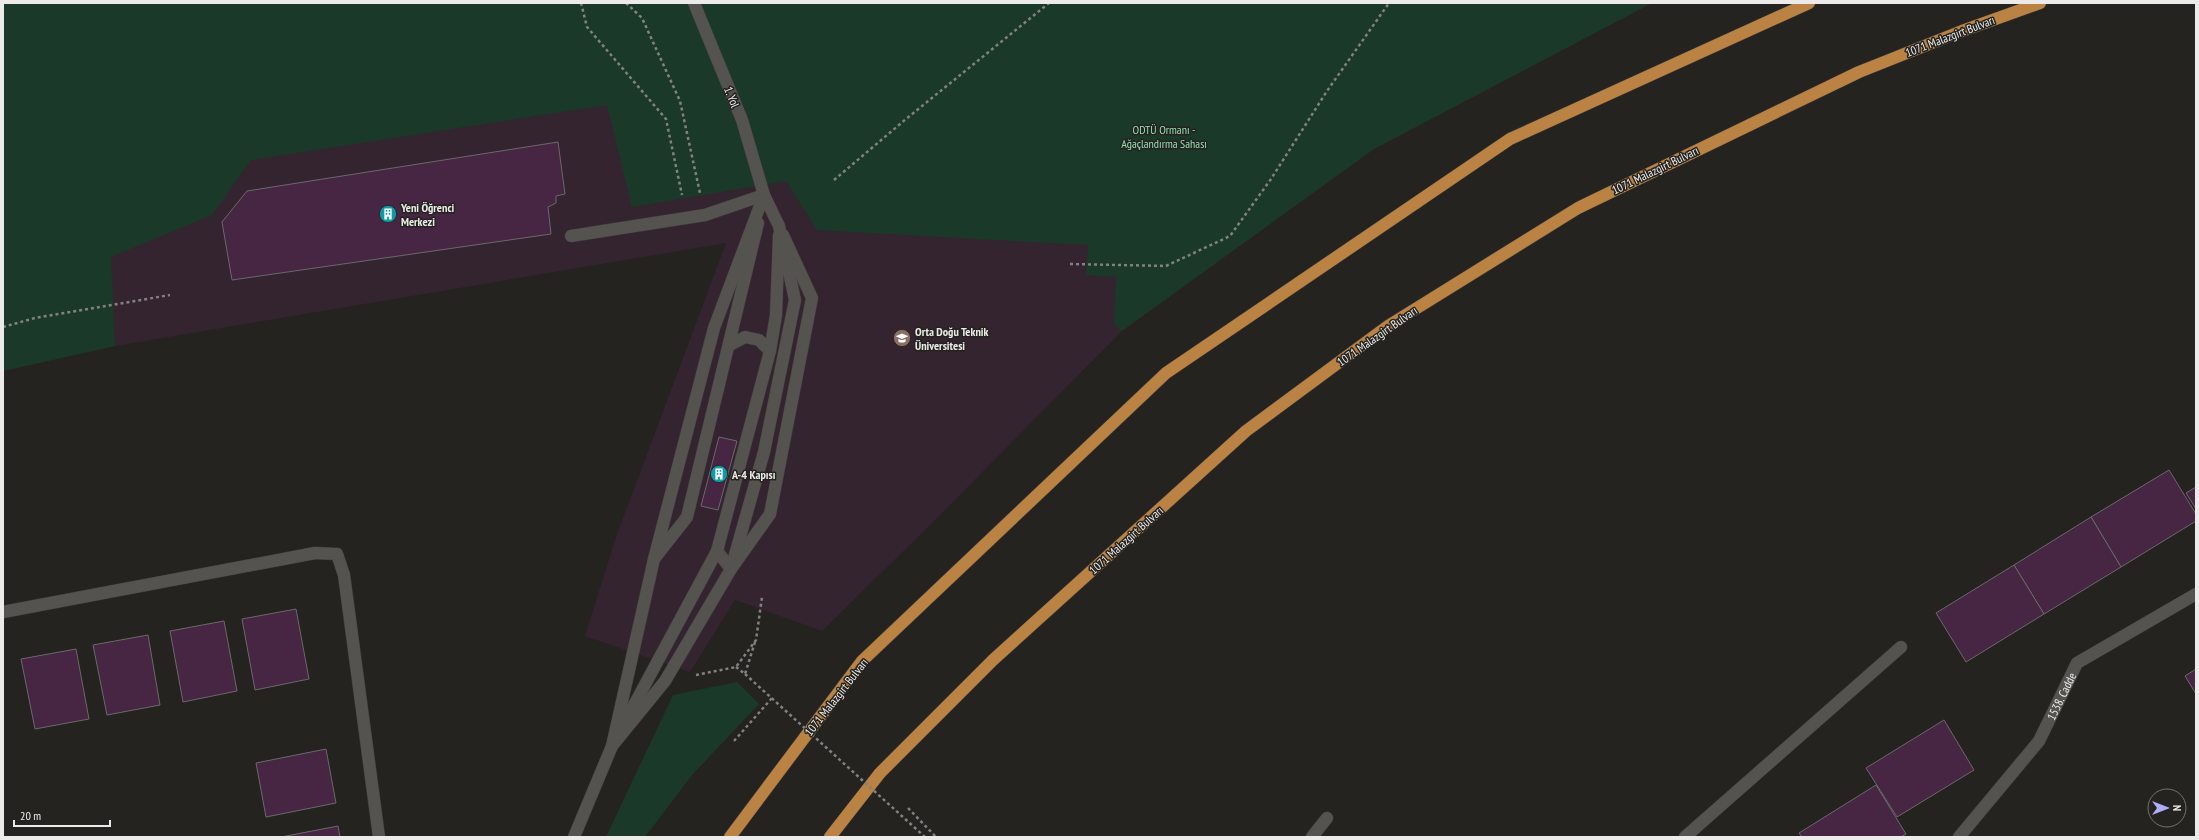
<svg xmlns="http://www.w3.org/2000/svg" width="2199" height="840" font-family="'PT Sans Narrow',sans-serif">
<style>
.education{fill:#34242f}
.green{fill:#1b3928}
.building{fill:#462642;stroke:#6b686b}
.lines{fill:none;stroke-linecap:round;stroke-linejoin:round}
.lane-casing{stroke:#3e3d3b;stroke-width:13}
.street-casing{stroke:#3e3d3b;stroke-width:13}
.secondary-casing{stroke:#3e3d3b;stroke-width:13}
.primary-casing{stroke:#3e3d3b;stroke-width:13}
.path{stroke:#838280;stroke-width:2.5;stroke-dasharray:3 3;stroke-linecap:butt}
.lane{stroke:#555350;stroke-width:12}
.street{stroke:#555350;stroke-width:12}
.secondary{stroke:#555350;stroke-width:12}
.primary{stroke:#ba8243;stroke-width:12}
.path-bridge{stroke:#838280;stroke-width:2.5;stroke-dasharray:3 3;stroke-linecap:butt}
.labels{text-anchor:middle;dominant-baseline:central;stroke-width:3;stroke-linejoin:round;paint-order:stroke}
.street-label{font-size:12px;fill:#ecebe9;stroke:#242320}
.park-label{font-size:12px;fill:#97dfb4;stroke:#242320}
.poi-label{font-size:12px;font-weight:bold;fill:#ecebe9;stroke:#242320;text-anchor:start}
</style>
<rect width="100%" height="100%" fill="#242320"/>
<polygon class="education" points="3,3 1652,3 1374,149 1122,331 931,524 822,631 735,600 690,672 585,636 616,537 726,243 115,346 3,371"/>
<g class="green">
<polygon points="3,3 1652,3 1374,149 1122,331 1114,323 1116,277 1086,275 1088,245 817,230 786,181 632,207 607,105 251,160 212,215 111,257 115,346 3,371"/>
<polygon points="737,682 759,704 692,775 645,837 606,837 673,695"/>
</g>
<g class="building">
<polygon points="558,142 565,194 556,196 556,203 548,207 551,234 232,280 222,222 247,191"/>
<polygon points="719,437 737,441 718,510 701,506"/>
<polygon points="2169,470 2196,514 2196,521 2121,567 2091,517"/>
<polygon points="2196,487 2196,509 2186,493"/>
<polygon points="2091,517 2121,567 2044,614 2014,565"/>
<polygon points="2014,565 2044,614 1966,662 1936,613"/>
<polygon points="296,609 309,679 255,690 242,619"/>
<polygon points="224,621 237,691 183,702 170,631"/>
<polygon points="148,635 160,705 107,715 93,645"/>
<polygon points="76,649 89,719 35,729 21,659"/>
<polygon points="2196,669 2196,694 2185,676"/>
<polygon points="1944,720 1974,770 1897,817 1866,768"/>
<polygon points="326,749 336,803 266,817 256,763"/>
<polygon points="1876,785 1906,834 1901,837 1802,837 1799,833"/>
<polygon points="338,826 340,837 281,837"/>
</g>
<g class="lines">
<defs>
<g id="lane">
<polyline points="571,236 705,215 764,195"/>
<polyline points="730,345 745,337 759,340 770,351"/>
<polyline points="717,551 731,569 770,514 812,298 783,235"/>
<polyline points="654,559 687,517 758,223"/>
<polyline points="620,731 717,551 770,351 776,315 779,235"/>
</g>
<g id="street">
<polyline points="3,612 315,553 337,554 344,575 379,837"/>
<polyline points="1312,837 1327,818"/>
<polyline points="1685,837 1901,647"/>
<path id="s1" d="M1959,837L2039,741L2077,663L2196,594"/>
</g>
<g id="secondary">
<polyline points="612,746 665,681 731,569 764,452 795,300 779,226 764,195 742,120 694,3"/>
<polyline points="574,837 612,746 654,559 714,328 764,195"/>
</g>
<g id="primary">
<polyline points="730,837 862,661 1166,373 1510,139 1809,3"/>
<polyline points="830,837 880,773 993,660 1246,431 1388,326 1578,208 1859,72 1962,31 2040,3"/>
</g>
</defs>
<use href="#lane" class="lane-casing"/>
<use href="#street" class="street-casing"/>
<use href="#secondary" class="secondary-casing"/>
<use href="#primary" class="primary-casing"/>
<g class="path">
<polyline points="581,3 587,27 666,119 682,195"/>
<polyline points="626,3 642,18 680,101 700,193"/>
<polyline points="834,180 906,119 1049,3"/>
<polyline points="1070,264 1166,266 1230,236 1271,179 1327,91 1389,3"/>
<polyline points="3,327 35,318 170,295"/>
<polyline points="736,667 745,674 755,642"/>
<polyline points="696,675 736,667 756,640 762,597"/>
<polyline points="734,741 772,698"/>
<polyline points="908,808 936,837"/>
</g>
<use href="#lane" class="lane"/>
<use href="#street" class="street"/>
<use href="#secondary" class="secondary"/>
<use href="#primary" class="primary"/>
<polyline class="path-bridge" points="745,674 925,837"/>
</g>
<defs>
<symbol id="building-disc" viewBox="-11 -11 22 22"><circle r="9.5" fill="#0f9aa8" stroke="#242320"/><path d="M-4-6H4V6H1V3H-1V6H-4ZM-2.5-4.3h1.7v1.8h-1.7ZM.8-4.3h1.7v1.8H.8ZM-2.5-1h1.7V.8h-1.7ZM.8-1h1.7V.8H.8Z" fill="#fff"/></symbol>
<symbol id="university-disc" viewBox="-11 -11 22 22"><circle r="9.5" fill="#8d6e63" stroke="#242320"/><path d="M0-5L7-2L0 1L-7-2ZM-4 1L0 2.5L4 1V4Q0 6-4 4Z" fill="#fff"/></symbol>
</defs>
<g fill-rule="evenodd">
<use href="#building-disc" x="378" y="204" width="20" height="20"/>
<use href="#university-disc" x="892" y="328" width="20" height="20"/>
<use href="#building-disc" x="709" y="464" width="20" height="20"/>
</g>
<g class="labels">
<g class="street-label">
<text transform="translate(1950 36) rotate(-21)">1071 Malazgirt Bulvarı</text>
<text transform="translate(732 97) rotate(68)">1. Yol</text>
<text transform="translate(1655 170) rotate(-26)">1071 Malazgirt Bulvarı</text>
<text transform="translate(1377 336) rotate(-35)">1071 Malazgirt Bulvarı</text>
<text transform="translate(1126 540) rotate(-42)">1071 Malazgirt Bulvarı</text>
<text stroke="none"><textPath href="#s1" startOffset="175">1538. Cadde</textPath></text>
<text transform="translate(836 697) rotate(-52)">1071 Malazgirt Bulvarı</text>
</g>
<g class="park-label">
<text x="1164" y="129">ODTÜ Ormanı -<tspan x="1164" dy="14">Ağaçlandırma Sahası</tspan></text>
</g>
<g class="poi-label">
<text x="401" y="207">Yeni Öğrenci<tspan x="401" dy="14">Merkezi</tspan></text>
<text x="915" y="331">Orta Doğu Teknik<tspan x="915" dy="14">Üniversitesi</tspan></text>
<text x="732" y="474">A-4 Kapısı</text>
</g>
</g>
<rect width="2199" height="840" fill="none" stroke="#ecebe9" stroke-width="8"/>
<g transform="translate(2167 808) rotate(90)"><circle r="19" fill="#242320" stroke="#747370"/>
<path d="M0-3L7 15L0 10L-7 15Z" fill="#aeaefb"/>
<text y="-6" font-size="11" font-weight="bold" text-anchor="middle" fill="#ecebe9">N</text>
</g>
<path d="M14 820v6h96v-6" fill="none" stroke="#ecebe9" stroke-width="2"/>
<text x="20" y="820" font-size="12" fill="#ecebe9" stroke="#242320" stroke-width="3" paint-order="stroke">20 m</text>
</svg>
